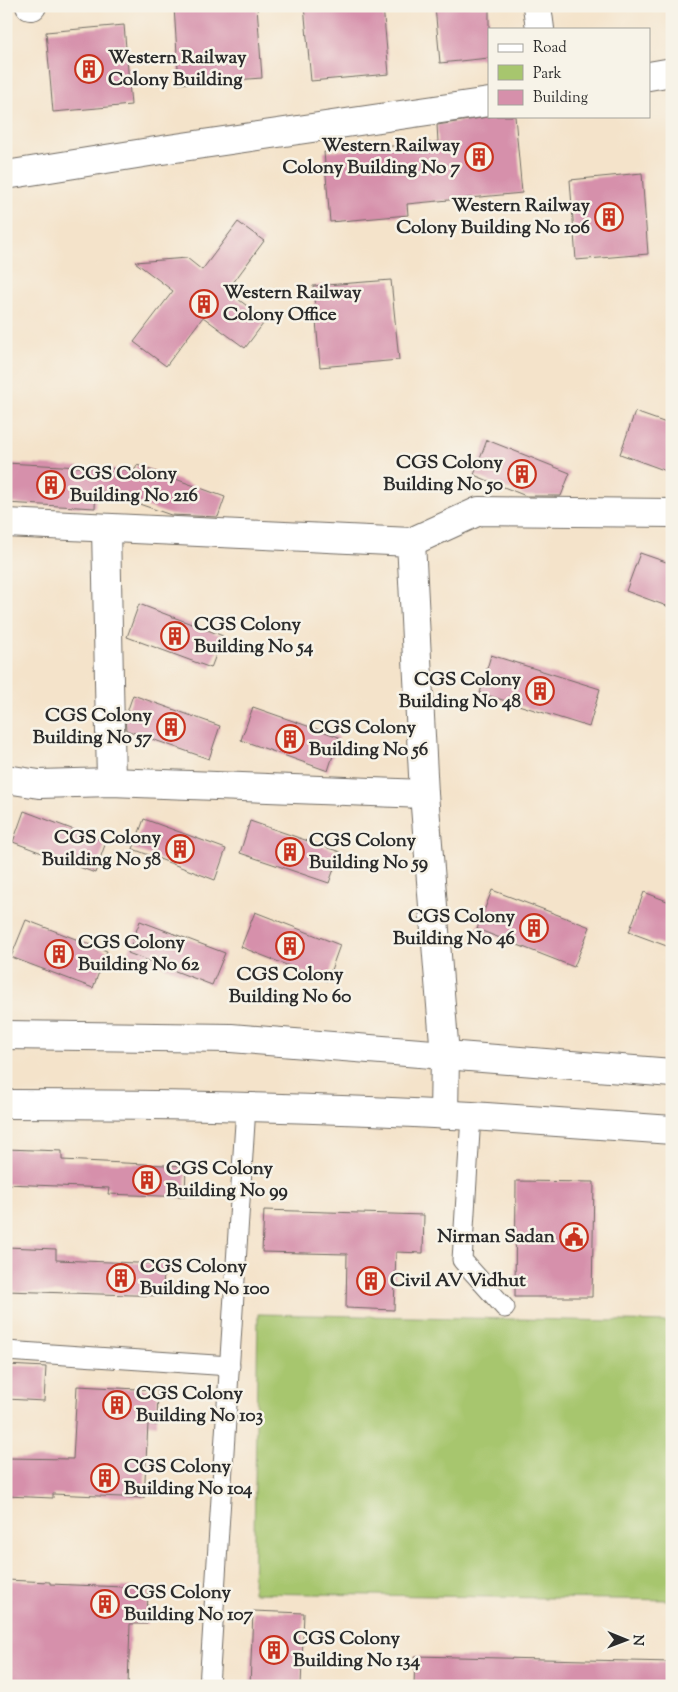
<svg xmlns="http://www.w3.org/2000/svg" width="678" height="1692" font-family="'Sorts Mill Goudy',serif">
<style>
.green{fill:#a7c66e;stroke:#69784c}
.building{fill:#d690ab}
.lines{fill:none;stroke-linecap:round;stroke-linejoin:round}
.lane-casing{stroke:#716b63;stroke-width:21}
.street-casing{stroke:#716b63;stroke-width:30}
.lane{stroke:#fff;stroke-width:19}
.street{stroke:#fff;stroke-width:28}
.labels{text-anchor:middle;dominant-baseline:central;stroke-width:5;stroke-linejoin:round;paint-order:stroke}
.poi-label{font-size:19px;font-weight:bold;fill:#2b2b2b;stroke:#f7f3e8;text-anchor:start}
</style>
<rect width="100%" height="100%" fill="#f7f3e8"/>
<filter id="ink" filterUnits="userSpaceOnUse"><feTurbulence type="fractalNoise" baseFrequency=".02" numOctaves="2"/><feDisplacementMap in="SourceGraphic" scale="10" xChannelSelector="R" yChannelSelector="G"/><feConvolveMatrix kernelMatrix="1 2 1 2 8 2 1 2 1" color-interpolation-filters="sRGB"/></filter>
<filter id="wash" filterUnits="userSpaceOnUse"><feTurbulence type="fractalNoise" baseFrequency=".0096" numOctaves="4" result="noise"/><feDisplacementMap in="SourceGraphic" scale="20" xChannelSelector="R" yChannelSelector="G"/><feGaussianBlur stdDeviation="1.12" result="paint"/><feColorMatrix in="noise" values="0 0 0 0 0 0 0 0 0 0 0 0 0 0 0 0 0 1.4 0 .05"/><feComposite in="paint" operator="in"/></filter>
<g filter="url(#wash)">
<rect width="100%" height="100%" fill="#f4e3ca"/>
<polygon class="green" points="258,1314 672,1322 672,1600 253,1593"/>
<g id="blocks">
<g class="building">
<polygon points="257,6 262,78 179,84 174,7"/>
<polygon points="304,6 383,6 389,74 311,81"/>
<polygon points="435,6 489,6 489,58 440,63"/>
<polygon points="124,25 131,105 53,112 46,32"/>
<polygon points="494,116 515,116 522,193 407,204 408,215 330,222 324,152 438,142 437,125"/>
<polygon points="642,173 648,254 576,260 570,180"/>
<polygon points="238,222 264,241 227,291 266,320 245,348 203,317 166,366 134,342 173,291 135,262 187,258 202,270"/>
<polygon points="391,280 399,360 320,367 313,286"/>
<polygon points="635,412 672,425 672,473 620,454"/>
<polygon points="487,440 570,473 561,496 526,496 474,475"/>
<polygon points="6,463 135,470 137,465 225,497 218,517 171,515 96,489 95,508 6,503"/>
<polygon points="640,553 672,564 672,608 626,591"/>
<polygon points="139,604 223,636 211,668 127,637"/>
<polygon points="491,655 600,689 589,727 480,693"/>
<polygon points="133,695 220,726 209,759 126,730 125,718"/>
<polygon points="253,707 339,737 328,771 241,740"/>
<polygon points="24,811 106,842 95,873 13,842"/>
<polygon points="144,819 226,849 215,880 133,849"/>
<polygon points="250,821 340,852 329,883 240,853"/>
<polygon points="492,890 590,927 574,967 477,929"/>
<polygon points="644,892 672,903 672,948 629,932"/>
<polygon points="255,912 340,945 327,981 241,947"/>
<polygon points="26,920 107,951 93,988 11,957"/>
<polygon points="140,921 225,953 212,985 128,953"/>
<polygon points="6,1149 62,1151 62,1160 186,1166 185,1197 108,1194 109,1188 6,1184"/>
<polygon points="516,1181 594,1182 592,1297 515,1297"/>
<polygon points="264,1210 424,1215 423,1253 396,1252 394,1310 346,1308 347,1254 262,1252"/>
<polygon points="6,1247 56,1249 56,1260 164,1264 163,1296 6,1291"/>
<polygon points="6,1365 46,1367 44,1401 6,1399"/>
<polygon points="77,1386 158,1390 157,1425 148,1424 144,1498 53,1494 53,1498 6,1496 6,1458 73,1459"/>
<polygon points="6,1580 50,1582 50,1584 148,1588 147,1624 130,1624 128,1686 6,1686"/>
<polygon points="253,1611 304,1613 301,1686 250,1686"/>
<polygon points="415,1656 672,1662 672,1686 414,1686"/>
</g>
</g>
</g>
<g filter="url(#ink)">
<use href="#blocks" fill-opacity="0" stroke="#716b63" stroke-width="1"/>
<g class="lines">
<defs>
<g id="lane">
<polyline points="471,1116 462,1260 505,1308"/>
<polyline points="6,1351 230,1366"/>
<polyline points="209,1686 246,1107"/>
</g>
<g id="street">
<polyline points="30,6 32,6"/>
<polyline points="537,6 540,29"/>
<polyline points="649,76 672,72"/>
<polyline points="6,175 162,150 489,102"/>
<polyline points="6,523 411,542 424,794 445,1055 444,1115"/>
<polyline points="106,528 111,782"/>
<polyline points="411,542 479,511 672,513"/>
<polyline points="6,779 39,784 111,782 424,794"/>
<polyline points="6,1035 231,1038 672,1073"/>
<path d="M6,1104C161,1104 317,1107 472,1116C538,1120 605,1125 672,1130"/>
</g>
</defs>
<use href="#lane" class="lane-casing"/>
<use href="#street" class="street-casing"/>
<use href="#lane" class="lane"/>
<use href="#street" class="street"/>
</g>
</g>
<defs>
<symbol id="building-ring" viewBox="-11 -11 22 22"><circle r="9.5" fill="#f7f3e8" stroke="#c8321e" stroke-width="1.5"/><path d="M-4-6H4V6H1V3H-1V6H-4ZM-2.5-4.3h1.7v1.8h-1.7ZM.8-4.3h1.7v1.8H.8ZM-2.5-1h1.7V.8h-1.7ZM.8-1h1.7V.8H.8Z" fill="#c8321e"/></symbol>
<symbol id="civic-ring" viewBox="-11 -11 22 22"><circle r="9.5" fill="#f7f3e8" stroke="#c8321e" stroke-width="1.5"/><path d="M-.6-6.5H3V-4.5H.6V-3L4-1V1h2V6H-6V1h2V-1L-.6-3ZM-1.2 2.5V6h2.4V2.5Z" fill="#c8321e"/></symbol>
</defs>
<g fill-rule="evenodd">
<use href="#building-ring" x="73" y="53" width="32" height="32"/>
<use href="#building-ring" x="463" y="141" width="32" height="32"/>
<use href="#building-ring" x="593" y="201" width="32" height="32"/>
<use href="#building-ring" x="188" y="288" width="32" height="32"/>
<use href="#building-ring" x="506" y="458" width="32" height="32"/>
<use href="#building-ring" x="35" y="469" width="32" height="32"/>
<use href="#building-ring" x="159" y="620" width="32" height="32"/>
<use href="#building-ring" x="524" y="675" width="32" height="32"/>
<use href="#building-ring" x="155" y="711" width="32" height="32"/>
<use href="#building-ring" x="274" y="723" width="32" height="32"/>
<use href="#building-ring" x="164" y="833" width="32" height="32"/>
<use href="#building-ring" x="274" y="836" width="32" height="32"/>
<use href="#building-ring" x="518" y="912" width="32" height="32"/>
<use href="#building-ring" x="274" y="930" width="32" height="32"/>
<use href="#building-ring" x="43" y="938" width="32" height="32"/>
<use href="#building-ring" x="131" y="1164" width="32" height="32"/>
<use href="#civic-ring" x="558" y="1221" width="32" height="32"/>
<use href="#building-ring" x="105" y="1262" width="32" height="32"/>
<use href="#building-ring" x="355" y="1265" width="32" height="32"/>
<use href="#building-ring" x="101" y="1389" width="32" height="32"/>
<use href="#building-ring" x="89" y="1462" width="32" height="32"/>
<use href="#building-ring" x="89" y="1588" width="32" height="32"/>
<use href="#building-ring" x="258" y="1634" width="32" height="32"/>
</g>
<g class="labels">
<g class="poi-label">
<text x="108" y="58">Western Railway<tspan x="108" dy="22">Colony Building</tspan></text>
<text x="460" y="146" text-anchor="end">Western Railway<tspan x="460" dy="22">Colony Building No 7</tspan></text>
<text x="590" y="206" text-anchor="end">Western Railway<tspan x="590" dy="22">Colony Building No 106</tspan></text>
<text x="223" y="293">Western Railway<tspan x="223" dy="22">Colony Office</tspan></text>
<text x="503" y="463" text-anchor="end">CGS Colony<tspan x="503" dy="22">Building No 50</tspan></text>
<text x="70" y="474">CGS Colony<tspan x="70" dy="22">Building No 216</tspan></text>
<text x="194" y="625">CGS Colony<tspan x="194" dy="22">Building No 54</tspan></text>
<text x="521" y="680" text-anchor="end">CGS Colony<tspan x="521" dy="22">Building No 48</tspan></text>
<text x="152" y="716" text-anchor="end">CGS Colony<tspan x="152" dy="22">Building No 57</tspan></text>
<text x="309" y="728">CGS Colony<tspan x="309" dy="22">Building No 56</tspan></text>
<text x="161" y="838" text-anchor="end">CGS Colony<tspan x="161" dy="22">Building No 58</tspan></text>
<text x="309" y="841">CGS Colony<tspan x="309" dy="22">Building No 59</tspan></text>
<text x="515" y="917" text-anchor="end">CGS Colony<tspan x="515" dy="22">Building No 46</tspan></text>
<text x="78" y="943">CGS Colony<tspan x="78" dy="22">Building No 62</tspan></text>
<text x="290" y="975" text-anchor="middle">CGS Colony<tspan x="290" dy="22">Building No 60</tspan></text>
<text x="166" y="1169">CGS Colony<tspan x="166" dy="22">Building No 99</tspan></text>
<text x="555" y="1237" text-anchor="end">Nirman Sadan</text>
<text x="140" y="1267">CGS Colony<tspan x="140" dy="22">Building No 100</tspan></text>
<text x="390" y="1281">Civil AV Vidhut</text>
<text x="136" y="1394">CGS Colony<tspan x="136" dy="22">Building No 103</tspan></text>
<text x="124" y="1467">CGS Colony<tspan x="124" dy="22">Building No 104</tspan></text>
<text x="124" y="1593">CGS Colony<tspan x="124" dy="22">Building No 107</tspan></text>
<text x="293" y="1639">CGS Colony<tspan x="293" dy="22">Building No 134</tspan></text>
</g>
</g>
<rect width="678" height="1692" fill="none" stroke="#f7f3e8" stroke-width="25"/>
<rect x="488" y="28" width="162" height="90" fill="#f7f3e8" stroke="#a5a39c"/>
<rect x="498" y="44" width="25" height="8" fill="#ffffff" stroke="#a5a39c"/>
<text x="533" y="52" font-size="15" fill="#2b2b2b">Road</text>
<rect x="498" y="65" width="25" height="15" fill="#a7c66e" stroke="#a5a39c"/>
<text x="533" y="78" font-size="15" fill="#2b2b2b">Park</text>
<rect x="498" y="90" width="25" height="15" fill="#d690ab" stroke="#a5a39c"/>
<text x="533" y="102" font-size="15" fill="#2b2b2b">Building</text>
<g transform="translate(626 1640) rotate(91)" stroke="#f7f3e8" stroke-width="4" paint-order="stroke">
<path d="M0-4L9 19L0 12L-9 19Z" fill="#2b2b2b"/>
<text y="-8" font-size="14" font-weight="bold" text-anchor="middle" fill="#2b2b2b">N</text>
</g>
</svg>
